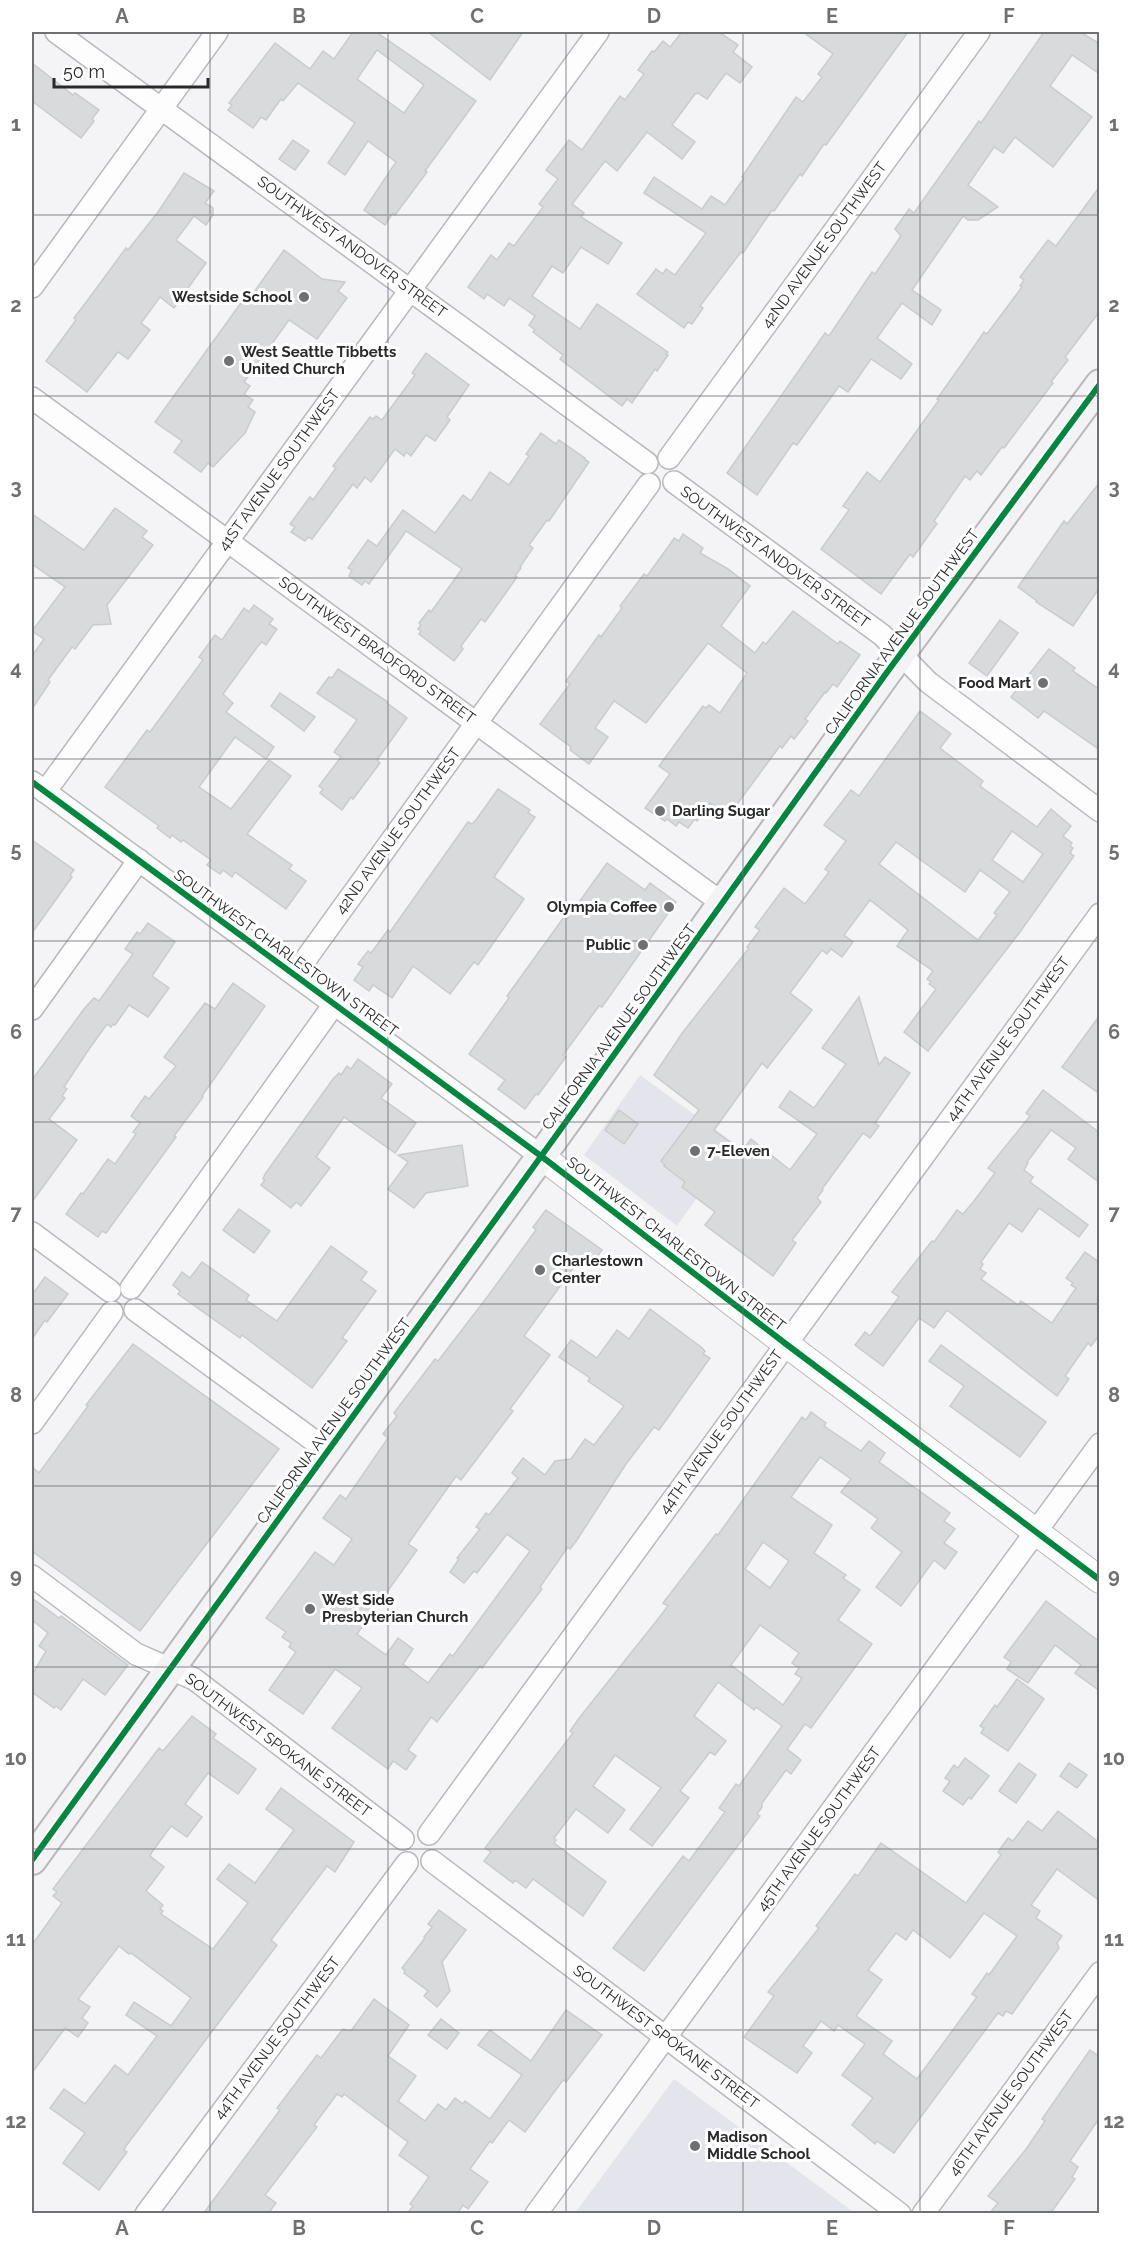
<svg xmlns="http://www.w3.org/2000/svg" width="1131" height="2245" font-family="Raleway,sans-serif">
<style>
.built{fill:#e4e4ec}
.building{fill:#d9dadc;stroke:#cacbcd;stroke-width:1.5;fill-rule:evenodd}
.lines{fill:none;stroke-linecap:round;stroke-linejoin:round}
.minor-casing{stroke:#b9b9bb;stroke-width:24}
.tertiary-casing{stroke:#b9b9bb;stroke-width:28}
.secondary-casing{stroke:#b9b9bb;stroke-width:32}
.minor{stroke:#fdfdfe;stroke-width:21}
.tertiary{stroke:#fdfdfe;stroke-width:26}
.secondary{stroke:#f3f2f5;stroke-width:28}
.cycleway-casing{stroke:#fff;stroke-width:10}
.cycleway{stroke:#00873e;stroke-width:6}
.grid{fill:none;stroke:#6f7072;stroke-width:1.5;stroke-opacity:0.55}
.poi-dot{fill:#6f7072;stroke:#fff;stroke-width:2}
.labels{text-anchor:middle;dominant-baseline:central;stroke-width:6;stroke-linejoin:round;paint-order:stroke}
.street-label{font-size:15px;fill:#28292a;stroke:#fff}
.poi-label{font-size:15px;font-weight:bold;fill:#28292a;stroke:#fff;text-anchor:start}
.neatline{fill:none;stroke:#6f7072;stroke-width:2}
.grid-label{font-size:20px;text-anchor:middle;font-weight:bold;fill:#6f7072}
</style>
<rect width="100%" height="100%" fill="#f4f4f7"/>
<g class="built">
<polygon points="640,1075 735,1144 677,1226 584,1155"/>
<polygon points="674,2079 855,2213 575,2213"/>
</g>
<g class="building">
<path d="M353,32H376L476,101L425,171L427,172L395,215L393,213L385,225L364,210L396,162L368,141L345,175L328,163L355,123L298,83L283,101L281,99L266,120L261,117L253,128L228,110L232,105L229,103L275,43L310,69L323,51L334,59ZM377,50L424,85L404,113L357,79Z"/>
<polygon points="428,32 523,32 490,80"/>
<polygon points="682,32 719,32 738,45 733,52 752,67 740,83 726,73 707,99 698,93 695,94 672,125 695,142 682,159 647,132 617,171 605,161 572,204 584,213 581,217 622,243 608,264 581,247 563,273 552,266 532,296 580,329 597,304 668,352 666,354 668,355 657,371 655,369 632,403 627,399 622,406 560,359 563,355 533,332 535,330 529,325 535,316 509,298 504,306 487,294 484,299 468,287 491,255 497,260 509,243 514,246 543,207 539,204 558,179 546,170 569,140 582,150 620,96 625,100 644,74 638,70 652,51 654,52 663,41 670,47"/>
<polygon points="803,32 908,32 826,145 824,144 802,176 800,174 774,211 772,210 743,253 741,252 700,306 703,308 692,324 688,322 684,328 637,294 656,269 663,274 666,269 675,275 706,233 644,193 654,177 702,209 711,196 725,205 744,178 742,177 796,97 803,102 822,77 818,74 833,54"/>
<polygon points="1044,32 1080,32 1100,44 1100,74 1072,55 1050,86 1092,117 1053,167 1015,137 1003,153 994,147 968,185 998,207 978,220 968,220 963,216 912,290 941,310 932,325 902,303 877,338 912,364 901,379 871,359 848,392 839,386 797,445 793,443 757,495 727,473 825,333 829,336 872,272 875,274 901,236 895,229 909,209 914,213 979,121 981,123"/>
<polygon points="32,63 73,95 75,93 99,110 92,119 94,121 81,138 32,101"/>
<polygon points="293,140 309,151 295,170 279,159"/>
<polygon points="184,173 214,191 205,203 213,208 213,215 206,225 194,216 176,240 206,263 174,308 160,297 141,323 150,330 128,359 118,352 87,392 46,361 76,320 74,318 87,301 126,248 128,250 158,212"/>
<polygon points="1100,186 1100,311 1065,357 1068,360 1051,382 1053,383 1004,448 1002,447 981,475 977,471 970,480 965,476 934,521 937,524 933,529 913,557 910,554 881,594 821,549 849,510 843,506 867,472 880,482 939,400 937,399 966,358 984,332 987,334 1022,287 1020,286 1024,280 1020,277 1048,240 1056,246"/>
<polygon points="284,250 322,279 345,282 338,291 347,298 317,339 289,320 244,382 250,386 244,394 253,400 248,407 255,412 245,433 213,467 208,463 201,472 174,452 182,441 155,422 246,296 249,299"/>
<polygon points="426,353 469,385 447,417 450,420 435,441 426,435 411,456 406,452 404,456 395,449 371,482 365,477 357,488 353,484 312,539 308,537 305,541 291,532 295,527 290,524 310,497 313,500 336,468 333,466 370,417 373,419 376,416 382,420 415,375 412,373"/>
<polygon points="541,433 556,444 559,440 585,458 584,459 589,462 549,521 547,520 529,545 533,548 520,567 521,568 515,576 517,577 485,622 481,619 461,646 463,649 454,661 419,634 421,631 418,629 421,625 419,623 429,610 431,612 462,569 406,531 369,584 365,581 362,585 349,576 352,570 348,568 368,540 377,546 403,510 435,533 463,495 471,501 490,472 509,485 529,456 526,454"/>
<polygon points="1100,482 1100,587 1073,626 1036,602 1037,601 1018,587 1064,521 1067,524"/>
<polygon points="115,508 147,531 142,537 153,545 107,605 111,624 93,625 75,649 72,647 48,680 50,682 32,709 32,656 44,639 32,631 65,587 32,564 32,514 84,550"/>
<polygon points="683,534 703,548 700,553 728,569 750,586 721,626 755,653 763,642 766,644 793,611 838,644 840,641 860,655 837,687 833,684 826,693 825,692 805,719 808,721 794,739 791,736 782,748 780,746 729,815 710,803 697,821 695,819 688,828 679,822 676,826 667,819 665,821 645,808 670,774 659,766 703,706 706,708 709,705 720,713 747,673 708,643 646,723 614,701 595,728 608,737 589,764 570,750 571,747 540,724 570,684 566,681 599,635 601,637 622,608 620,606 644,574 647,576 673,540 674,538 679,541"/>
<polygon points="254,605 273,619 269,624 277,629 266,645 262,642 258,646 223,694 233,703 226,712 274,747 266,759 235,737 199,787 231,809 269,760 291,776 247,834 292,865 289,869 306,881 286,909 235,872 232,877 223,870 220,874 207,865 211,860 183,840 181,842 172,835 170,838 157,828 159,826 105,787 147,730 150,732 203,660 199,657 215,635 222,640 244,608 249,612"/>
<polygon points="1000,620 1018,633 987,676 969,663"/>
<polygon points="1049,649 1075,668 1073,671 1100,690 1100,750 1044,711 1038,718 1011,697"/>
<polygon points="338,669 388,702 387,703 407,718 377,760 380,763 353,799 351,797 342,810 320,793 323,789 319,786 341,757 334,752 357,720 317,693 329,677 332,678"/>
<polygon points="280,693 315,717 304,731 271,706"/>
<path d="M920,711L951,734L940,748L983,781L980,786L1037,827L1051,809L1071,826L1063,836L1072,843L1070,846L1073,848L1070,853L1074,856L1020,932L928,1051L904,1032L936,989L929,984L931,982L927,979L933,971L897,946L908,930L870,900L844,935L853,942L842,957L831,949L827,954L822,950L790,993L812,1010L767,1068L762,1063L714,1130L742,1151L751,1139L790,1170L817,1134L779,1107L790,1091L814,1108L846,1064L822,1048L859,997L879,1065L885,1057L910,1073L875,1123L879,1126L870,1138L863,1133L822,1189L823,1190L817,1198L821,1202L792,1240L796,1243L773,1276L705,1225L715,1212L682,1187L685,1182L664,1166L665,1165L661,1161L699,1110L654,1075L683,1032L749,948L747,947L760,930L755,927L784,888L805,904L829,872L825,869L846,841L824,825L851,790L859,796ZM1012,831L1043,854L1023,882L992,860ZM896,842L965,892L980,870L1010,892L994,913L997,915L978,940L879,864Z"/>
<polygon points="498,789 530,810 528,813 535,817 494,877 524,899 478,965 474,962 450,994 413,966 392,998 373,985 369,991 354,980 363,967 358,964 368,951 371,953 388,930 390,932 468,822 472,824 476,820"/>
<polygon points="32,840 74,870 70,875 72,877 32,933"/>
<polygon points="607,863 645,890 650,883 676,902 602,1007 599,1006 563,1055 566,1057 538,1095 536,1094 525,1109 498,1089 505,1080 469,1054 509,998 507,996 564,917 567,919"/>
<polygon points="148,923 175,942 152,976 169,988 148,1017 129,1005 115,1025 113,1024 111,1027 107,1024 87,1052 64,1087 67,1089 62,1096 65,1098 49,1119 77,1140 32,1202 32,1080 84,1009 94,998 99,1001 133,954 125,949 137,932 140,934"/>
<polygon points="233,983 265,1006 202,1096 203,1097 174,1136 176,1137 106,1233 102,1231 98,1237 66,1214 81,1193 83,1194 108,1159 115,1164 136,1134 133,1132 140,1123 131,1116 145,1096 149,1099 176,1066 164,1057 205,1003 215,1009"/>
<polygon points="1100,1015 1100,1094 1062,1067"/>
<polygon points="358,1059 392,1084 381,1098 416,1123 395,1153 344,1117 316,1157 330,1168 301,1206 296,1202 291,1208 261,1185 265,1180 263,1179 265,1174 333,1079 339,1073 341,1075 347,1066 351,1069"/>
<polygon points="1043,1090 1100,1133 1100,1183 1068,1159 1076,1148 1051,1130 1027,1162 1028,1163 1024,1170 1033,1177 1030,1182 1088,1225 1079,1237 1039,1208 1022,1232 1009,1223 981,1262 983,1264 980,1269 986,1273 981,1279 1018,1305 1021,1301 1052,1323 1076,1288 1071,1285 1073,1283 1066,1278 1085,1252 1100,1263 1100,1334 1091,1346 1088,1343 1065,1376 1069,1379 1057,1396 947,1310 934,1328 919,1318 883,1366 855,1345 865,1332 870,1336 899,1297 892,1292 932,1241 934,1242 957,1210 963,1214 974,1201 995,1173 988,1168 1030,1116 1026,1113"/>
<polygon points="619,1110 638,1124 624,1144 605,1130"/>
<polygon points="462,1145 468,1186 426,1193 414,1208 388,1189 408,1162 398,1155"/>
<polygon points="239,1209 270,1231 254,1253 223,1230"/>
<polygon points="546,1210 602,1250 589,1267 579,1260 524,1336 550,1355 510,1409 513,1411 461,1480 456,1476 408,1544 417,1550 357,1634 386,1655 398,1638 413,1649 403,1664 428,1683 450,1654 453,1656 530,1551 507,1534 477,1573 474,1571 464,1583 450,1572 459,1559 457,1558 480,1529 476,1527 486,1513 489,1515 518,1478 512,1473 523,1458 545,1475 555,1461 571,1459 585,1439 594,1445 624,1406 588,1381 590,1378 559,1357 571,1340 597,1358 617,1330 629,1339 650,1309 701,1347 705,1351 703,1354 710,1358 659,1430 654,1427 626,1464 577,1540 570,1549 568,1547 540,1587 542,1589 482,1668 480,1666 437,1722 431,1717 408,1750 416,1756 406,1770 393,1761 388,1769 332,1728 362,1688 335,1669 303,1714 269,1690 296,1652 289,1647 291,1643 282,1637 286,1632 266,1618 315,1552 334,1565 352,1539 323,1518 340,1495 346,1499 388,1438 383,1434 397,1416 394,1413 435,1359 438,1361 488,1296 536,1230 533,1227"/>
<polygon points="331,1246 367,1272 361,1280 376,1291 342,1338 347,1341 312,1388 242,1335 240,1338 178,1294 180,1291 173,1285 182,1272 190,1278 202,1262 249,1295 246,1300 277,1321"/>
<polygon points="45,1277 68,1294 47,1322 45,1320 32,1339 32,1295"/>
<polygon points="133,1344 279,1449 140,1631 32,1551 32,1467 39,1473 88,1406 86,1405"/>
<polygon points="941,1345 1046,1422 1020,1457 950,1406 964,1386 929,1361"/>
<path d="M811,1412L826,1423L824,1426L861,1451L869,1441L885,1453L879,1462L950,1513L944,1521L955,1529L944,1543L957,1552L945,1569L934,1560L901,1606L876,1587L902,1552L871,1528L878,1519L841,1492L851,1479L820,1457L791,1497L832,1525L814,1553L846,1575L843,1578L860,1590L838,1620L872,1644L811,1728L805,1724L787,1749L801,1760L791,1774L786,1770L762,1803V1807L757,1814L760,1816L644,1971L613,1948L683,1856L689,1861L725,1812L719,1808L736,1784L739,1786L782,1726L756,1707L754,1710L718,1682L694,1716L726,1741L715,1755L710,1752L680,1791L689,1798L652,1846L630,1829L661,1788L615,1755L593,1786L625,1810L608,1833L576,1809L554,1838L556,1840L554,1843L606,1882L583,1916L533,1879L526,1888L515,1880L513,1883L484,1861L491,1852L485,1848L573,1733L570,1731L580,1717L658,1619L668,1606L663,1603L716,1534L718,1535L802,1417L806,1420ZM763,1542L789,1561L770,1588L745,1569ZM760,1625L799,1653L792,1663L799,1668L795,1674L802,1678L783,1705L731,1665Z"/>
<polygon points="32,1598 59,1618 61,1616 128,1665 105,1695 83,1679 61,1710 56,1706 54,1708 32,1692 32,1675 46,1651 39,1646 48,1633 32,1620"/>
<polygon points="1046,1601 1100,1642 1100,1691 1075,1673 1081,1665 1055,1645 1028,1683 1007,1669 1011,1662 1004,1657"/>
<polygon points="1017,1679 1044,1699 1008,1751 981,1733 984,1728 980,1726 995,1705 997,1707"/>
<polygon points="192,1716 216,1734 213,1738 256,1769 238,1794 208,1773 185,1804 202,1817 187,1837 171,1826 152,1852 150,1856 164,1867 146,1891 163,1905 160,1909 163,1911 161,1914 213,1949 248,1903 217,1879 229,1864 255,1883 294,1830 266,1809 281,1788 354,1842 335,1872 327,1866 271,1940 277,1945 126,2146 124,2150 127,2152 99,2190 63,2163 85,2133 50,2108 64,2089 85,2104 115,2065 128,2075 157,2036 126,2015 134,2002 171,2026 191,1998 131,1953 129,1954 119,1946 78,1999 90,2007 82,2018 88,2023 78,2037 65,2028 32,2073 32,1945 62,1903 53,1896 57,1892 53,1889 159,1748 163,1751"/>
<polygon points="965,1758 989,1776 971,1799 969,1797 963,1805 943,1791 950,1781 945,1778 954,1765 958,1768"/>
<polygon points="1019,1763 1036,1775 1016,1803 999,1791"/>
<polygon points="1069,1763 1087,1775 1077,1788 1060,1776"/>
<path d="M1058,1811L1100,1843V1901L1057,1869L1031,1905L1040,1911L1036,1918L1062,1936L1057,1943L1059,1948L1012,2014L1006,2011L1003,2016L998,2013L894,2153L877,2141L875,2144L852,2125L873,2098L842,2075L865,2044L838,2025L834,2031L821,2021L803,2046L812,2053L797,2073L744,2037L774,1996L768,1992L819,1928L816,1926L855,1874L858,1876L881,1843L966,1903L1001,1855L998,1852L1008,1838L1013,1841L1028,1821L1042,1831ZM984,1913L1017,1936L989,1975L987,1973L983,1979L972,1994L977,1997L917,2079L883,2054L892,2041L856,2016L882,1980L868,1970L896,1933L906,1940L913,1930L950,1958Z"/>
<polygon points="439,1910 466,1930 442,1962 450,1991 437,2007 424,1996 428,1991 404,1973 405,1971 402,1968 425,1938 424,1937 432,1927 428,1924"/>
<polygon points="374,1999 409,2025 388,2056 416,2076 398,2101 425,2121 438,2104 446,2110 455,2098 463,2104 465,2101 490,2119 522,2075 478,2045 490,2030 531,2061 566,2010 602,2035 566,2082 563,2080 525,2132 509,2120 492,2143 490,2141 470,2169 488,2182 468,2209 463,2205 457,2214 407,2214 413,2206 410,2204 429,2177 399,2155 408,2142 344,2094 342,2097 337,2094 314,2125 317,2127 265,2195 276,2203 268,2214 203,2214 280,2110 277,2108 317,2055 321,2058 343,2029 351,2031"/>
<polygon points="441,2019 459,2033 447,2049 428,2035"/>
<polygon points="1090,2050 1100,2057 1100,2117 1070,2161 1078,2167 1072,2177 1075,2179 1050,2214 989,2214 998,2203 988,2196 1027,2148 1045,2121 1042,2119"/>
</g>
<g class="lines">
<defs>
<g id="minor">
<polyline points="56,32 647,463"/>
<polyline points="32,287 217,32"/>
<polyline points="32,398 722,903"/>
<polyline points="669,458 979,32"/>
<polyline points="674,482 882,635 928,682 1100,811"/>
<polyline points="32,782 541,1156"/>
<polyline points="45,792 598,32"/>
<polyline points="295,974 649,484"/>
<polyline points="32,1009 139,860"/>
<polyline points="32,1233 110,1291"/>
<polyline points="131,1288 335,1003"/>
<polyline points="135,1310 328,1451"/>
<polyline points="32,1423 112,1312"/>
<polyline points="32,1576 136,1654 194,1679 403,1839"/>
<polyline points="429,1834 1100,914"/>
<polyline points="432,1861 900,2214"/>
<polyline points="146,2214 407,1863"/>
<polyline points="536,2214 1100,1444"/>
<polyline points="923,2214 1100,1973"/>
</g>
<polyline id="tertiary" points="541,1156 786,1344 1100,1580"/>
<polyline id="secondary" points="32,1860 576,1108 885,675 1100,384"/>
</defs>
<use href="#minor" class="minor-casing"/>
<use href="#tertiary" class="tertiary-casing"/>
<use href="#secondary" class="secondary-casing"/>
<use href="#minor" class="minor"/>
<use href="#tertiary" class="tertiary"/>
<use href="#secondary" class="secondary"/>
<defs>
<g id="cycleway">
<polyline points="32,782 541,1156 786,1344 1100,1580"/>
<polyline points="32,1860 576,1108 885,675 1100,384"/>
</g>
</defs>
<use href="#cycleway" class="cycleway-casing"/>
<use href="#cycleway" class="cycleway"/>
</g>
<path class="grid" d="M210,32V2214M388,32V2214M566,32V2214M743,32V2214M920,32V2214M32,215H1100M32,396H1100M32,578H1100M32,759H1100M32,941H1100M32,1122H1100M32,1304H1100M32,1486H1100M32,1667H1100M32,1849H1100M32,2030H1100"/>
<g class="poi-dot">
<circle cx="304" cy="297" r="6"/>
<circle cx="229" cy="361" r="6"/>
<circle cx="1043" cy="683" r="6"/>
<circle cx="660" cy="811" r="6"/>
<circle cx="669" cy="907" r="6"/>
<circle cx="643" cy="945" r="6"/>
<circle cx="695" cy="1151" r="6"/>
<circle cx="540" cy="1270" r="6"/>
<circle cx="310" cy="1609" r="6"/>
<circle cx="695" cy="2146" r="6"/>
</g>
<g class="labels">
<g class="street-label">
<text transform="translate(824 245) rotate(-54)">42ND AVENUE SOUTHWEST</text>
<text transform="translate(352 247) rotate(36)">SOUTHWEST ANDOVER STREET</text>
<text transform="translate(279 470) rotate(-54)">41ST AVENUE SOUTHWEST</text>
<text transform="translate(775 557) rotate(36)">SOUTHWEST ANDOVER STREET</text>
<text transform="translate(902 632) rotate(-54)">CALIFORNIA AVENUE SOUTHWEST</text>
<text transform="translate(377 650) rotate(36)">SOUTHWEST BRADFORD STREET</text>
<text transform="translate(398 831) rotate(-54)">42ND AVENUE SOUTHWEST</text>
<text transform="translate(286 953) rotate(36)">SOUTHWEST CHARLESTOWN STREET</text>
<text transform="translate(619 1027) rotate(-54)">CALIFORNIA AVENUE SOUTHWEST</text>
<text transform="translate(1008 1039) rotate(-54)">44TH AVENUE SOUTHWEST</text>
<text transform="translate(676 1244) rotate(38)">SOUTHWEST CHARLESTOWN STREET</text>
<text transform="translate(334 1421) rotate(-54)">CALIFORNIA AVENUE SOUTHWEST</text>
<text transform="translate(721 1432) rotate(-54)">44TH AVENUE SOUTHWEST</text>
<text transform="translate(278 1745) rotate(37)">SOUTHWEST SPOKANE STREET</text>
<text transform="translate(819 1829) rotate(-54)">45TH AVENUE SOUTHWEST</text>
<text transform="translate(666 2037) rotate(37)">SOUTHWEST SPOKANE STREET</text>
<text transform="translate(277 2038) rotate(-53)">44TH AVENUE SOUTHWEST</text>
<text transform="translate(1011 2093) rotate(-54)">46TH AVENUE SOUTHWEST</text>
</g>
<g class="poi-label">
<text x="292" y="297" text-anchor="end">Westside School</text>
<text x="241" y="352">West Seattle Tibbetts<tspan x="241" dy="17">United Church</tspan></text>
<text x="1031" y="683" text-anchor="end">Food Mart</text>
<text x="672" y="811">Darling Sugar</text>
<text x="657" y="907" text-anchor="end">Olympia Coffee</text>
<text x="631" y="945" text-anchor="end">Public</text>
<text x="707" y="1151">7-Eleven</text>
<text x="552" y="1261">Charlestown<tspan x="552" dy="17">Center</tspan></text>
<text x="322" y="1600">West Side<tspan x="322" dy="17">Presbyterian Church</tspan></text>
<text x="707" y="2137">Madison<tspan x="707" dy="17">Middle School</tspan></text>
</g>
</g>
<rect width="1131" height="2245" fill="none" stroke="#ffffff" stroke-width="66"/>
<path d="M54 78v9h154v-9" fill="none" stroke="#28292a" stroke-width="3"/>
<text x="63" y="78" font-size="18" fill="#28292a" stroke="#ffffff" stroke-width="4.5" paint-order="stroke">50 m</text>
<rect x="33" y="33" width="1065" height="2179" class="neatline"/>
<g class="grid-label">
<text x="122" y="23">A</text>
<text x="299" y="23">B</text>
<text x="477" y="23">C</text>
<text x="654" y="23">D</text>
<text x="832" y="23">E</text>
<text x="1009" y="23">F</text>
<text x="16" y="131">1</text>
<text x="1114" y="131">1</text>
<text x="16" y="312">2</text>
<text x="1114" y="312">2</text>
<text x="16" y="494">3</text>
<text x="1114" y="494">3</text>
<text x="16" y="675">4</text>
<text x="1114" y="675">4</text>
<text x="16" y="857">5</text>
<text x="1114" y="857">5</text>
<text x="16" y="1039">6</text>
<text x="1114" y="1039">6</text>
<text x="16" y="1220">7</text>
<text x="1114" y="1220">7</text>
<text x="16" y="1402">8</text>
<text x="1114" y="1402">8</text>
<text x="16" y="1583">9</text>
<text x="1114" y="1583">9</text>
<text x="16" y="1765">10</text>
<text x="1114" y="1765">10</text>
<text x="16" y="1946">11</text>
<text x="1114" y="1946">11</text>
<text x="16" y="2128">12</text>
<text x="1114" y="2128">12</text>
<text x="122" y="2235">A</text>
<text x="299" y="2235">B</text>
<text x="477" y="2235">C</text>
<text x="654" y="2235">D</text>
<text x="832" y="2235">E</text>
<text x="1009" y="2235">F</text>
</g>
</svg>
